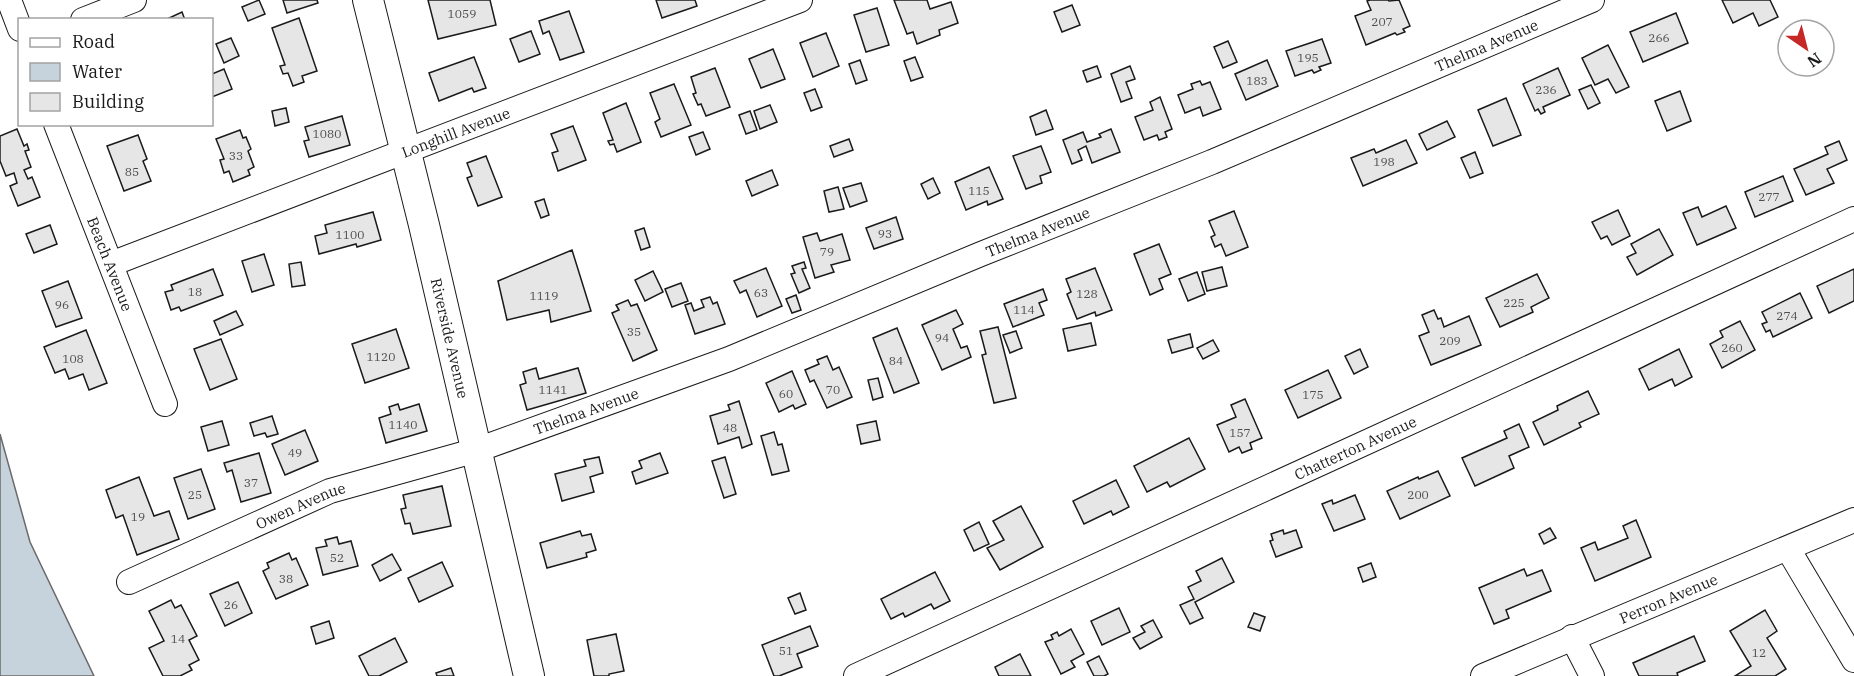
<svg xmlns="http://www.w3.org/2000/svg" width="1854" height="676" font-family="'IBM Plex Serif',serif">
<style>
.water{fill:#c6d2dc;stroke:#6a6a6a;stroke-width:1.5}
.building{fill:#e6e6e6;stroke:#1a1a1a;stroke-width:1.5}
.lines{fill:none;stroke-linecap:round;stroke-linejoin:round}
.minor-casing{stroke:#1a1a1a;stroke-width:26}
.major-casing{stroke:#1a1a1a;stroke-width:32}
.minor{stroke:#fff;stroke-width:24}
.major{stroke:#fff;stroke-width:30}
.labels{text-anchor:middle;dominant-baseline:central;stroke-width:4.5;stroke-linejoin:round;paint-order:stroke}
.number-label{font-size:12px;fill:#4d4d4d}
.street-label{font-size:15px;fill:#1a1a1a;stroke:#fff}
</style>
<rect width="100%" height="100%" fill="#fff"/>
<polygon class="water" points="0,434 30,542 94,676 0,676"/>
<g class="building">
<polygon points="259,0 265,14 248,21 242,7"/>
<polygon points="283,0 317,0 318,3 287,13"/>
<polygon points="428,0 490,0 496,25 438,39"/>
<polygon points="656,0 695,0 697,6 662,18"/>
<polygon points="894,0 927,0 930,9 951,2 958,23 939,30 940,35 917,44 913,32 907,34"/>
<polygon points="1370,0 1388,0 1389,1 1399,0 1410,26 1403,29 1405,32 1397,35 1395,33 1366,45 1355,16 1371,10 1367,1"/>
<polygon points="1722,0 1770,0 1778,17 1759,26 1753,13 1733,23"/>
<polygon points="1072,5 1080,25 1062,32 1054,12"/>
<polygon points="877,8 889,45 866,52 854,15"/>
<polygon points="569,11 584,52 560,60 549,31 543,34 539,21"/>
<polygon points="182,12 185,20 165,20"/>
<polygon points="1676,13 1688,43 1643,62 1630,32"/>
<polygon points="299,18 317,71 302,76 304,82 293,86 288,73 283,74 280,66 285,65 272,28"/>
<polygon points="531,31 540,54 519,62 510,39"/>
<polygon points="826,33 839,66 813,77 800,43"/>
<polygon points="231,38 239,56 224,63 216,44"/>
<polygon points="1322,39 1331,63 1319,67 1321,70 1314,73 1312,70 1295,76 1286,51"/>
<polygon points="1228,41 1237,62 1223,68 1214,47"/>
<polygon points="1608,45 1629,87 1616,93 1608,79 1595,85 1582,58"/>
<polygon points="773,49 785,79 761,88 749,59"/>
<polygon points="474,57 486,88 474,92 472,88 439,101 429,73"/>
<polygon points="915,57 923,77 911,81 904,61"/>
<polygon points="860,60 867,80 856,84 849,64"/>
<polygon points="1267,60 1278,86 1246,100 1235,74"/>
<polygon points="1097,66 1101,77 1087,82 1083,71"/>
<polygon points="1130,66 1135,79 1126,82 1132,98 1121,102 1111,74"/>
<polygon points="715,68 730,107 706,116 701,104 698,105 693,94 696,93 691,77"/>
<polygon points="1558,68 1570,95 1543,107 1545,112 1541,114 1538,109 1535,111 1523,84"/>
<polygon points="224,69 232,89 212,97 212,74"/>
<polygon points="1200,81 1202,85 1210,82 1221,109 1203,116 1200,107 1185,113 1178,95 1193,89 1191,84"/>
<polygon points="674,84 691,125 661,137 655,122 660,119 650,93"/>
<polygon points="1591,85 1600,103 1588,109 1579,90"/>
<polygon points="815,89 822,107 811,111 804,93"/>
<polygon points="1680,91 1691,121 1667,131 1655,101"/>
<polygon points="1160,97 1172,129 1165,132 1167,137 1159,140 1157,135 1144,140 1135,117 1153,110 1150,102"/>
<polygon points="1506,98 1521,135 1493,146 1478,110"/>
<polygon points="626,103 641,142 617,152 614,144 610,145 608,141 613,140 603,113"/>
<polygon points="770,105 777,122 760,129 754,111"/>
<polygon points="286,108 289,122 275,126 272,111"/>
<polygon points="1046,110 1053,129 1036,135 1030,117"/>
<polygon points="750,111 757,130 746,134 739,115"/>
<polygon points="342,116 350,145 309,157 304,141 309,140 305,127"/>
<polygon points="1447,121 1455,137 1427,150 1419,134"/>
<polygon points="573,126 586,160 558,171 552,153 558,151 551,134"/>
<polygon points="17,129 24,146 27,144 29,150 25,151 31,167 24,170 28,179 32,177 40,197 18,206 10,186 17,183 14,173 6,176 0,161 0,136"/>
<polygon points="1111,129 1120,152 1092,163 1086,146 1078,150 1082,160 1072,164 1063,140 1083,132 1087,142 1101,137 1099,134"/>
<polygon points="240,130 243,138 246,137 251,149 248,151 254,167 248,170 250,175 233,182 229,171 224,173 220,160 224,159 216,139"/>
<polygon points="703,132 710,149 696,155 689,137"/>
<polygon points="138,135 147,159 143,161 151,181 124,191 107,146"/>
<polygon points="849,139 853,150 834,157 830,146"/>
<polygon points="1406,140 1417,163 1363,186 1351,158 1374,149 1376,153"/>
<polygon points="1839,141 1847,160 1827,169 1834,183 1806,195 1794,169 1828,154 1825,147"/>
<polygon points="1041,146 1051,172 1040,176 1042,183 1026,189 1013,156"/>
<polygon points="1475,152 1483,173 1470,178 1461,158"/>
<polygon points="486,156 502,197 478,206 467,178 472,176 467,163"/>
<polygon points="989,167 1003,199 988,205 987,201 966,210 955,182"/>
<polygon points="772,170 778,185 752,196 746,181"/>
<polygon points="1783,176 1793,201 1755,217 1745,192"/>
<polygon points="933,178 940,193 928,199 921,184"/>
<polygon points="861,183 867,201 850,207 843,188"/>
<polygon points="838,187 844,209 829,212 824,191"/>
<polygon points="544,199 549,215 541,218 535,202"/>
<polygon points="1726,206 1736,228 1697,245 1683,213 1698,207 1702,217"/>
<polygon points="1618,210 1630,236 1612,245 1607,236 1601,239 1592,222"/>
<polygon points="1234,211 1248,247 1226,256 1221,244 1215,247 1211,237 1215,235 1209,221"/>
<polygon points="373,212 381,240 357,247 356,244 319,254 315,236 327,233 325,225"/>
<polygon points="896,217 903,239 874,249 866,228"/>
<polygon points="50,225 57,244 34,253 26,234"/>
<polygon points="644,228 650,247 641,250 635,231"/>
<polygon points="1659,229 1673,255 1637,275 1627,257 1636,253 1631,244"/>
<polygon points="817,233 820,241 842,234 850,260 831,265 834,272 815,278 803,237"/>
<polygon points="1159,244 1171,274 1159,279 1163,289 1150,295 1134,254"/>
<polygon points="572,250 591,311 551,322 549,310 507,320 498,281"/>
<polygon points="264,254 274,285 252,292 242,261"/>
<polygon points="301,262 305,285 292,287 289,264"/>
<polygon points="804,262 806,268 802,269 810,288 799,293 791,274 795,273 792,266"/>
<polygon points="1222,267 1227,286 1207,291 1202,272"/>
<polygon points="766,268 782,306 757,317 746,290 740,293 734,281"/>
<polygon points="1095,268 1112,310 1096,316 1095,312 1077,319 1067,294 1071,292 1066,279"/>
<polygon points="213,269 223,295 181,311 179,307 171,310 165,292 173,290 171,285"/>
<polygon points="1854,269 1854,301 1829,313 1817,286"/>
<polygon points="653,271 663,292 645,301 635,280"/>
<polygon points="1197,272 1205,294 1188,301 1179,279"/>
<polygon points="1537,274 1549,298 1531,307 1533,312 1500,327 1486,298"/>
<polygon points="68,281 82,318 56,327 42,291"/>
<polygon points="681,283 688,301 672,307 665,289"/>
<polygon points="1043,289 1047,300 1039,303 1044,315 1013,327 1004,304"/>
<polygon points="1800,293 1812,318 1773,337 1770,330 1766,332 1762,324 1767,322 1762,312"/>
<polygon points="796,295 801,310 792,313 786,299"/>
<polygon points="710,297 713,304 717,302 725,324 695,334 685,305 691,303 694,311 704,307 701,300"/>
<polygon points="628,300 631,306 637,304 657,350 633,361 612,313 619,310 616,305"/>
<polygon points="956,310 963,324 953,329 961,348 967,346 971,357 942,370 922,325"/>
<polygon points="1434,310 1438,319 1441,318 1444,327 1469,316 1481,345 1431,365 1419,336 1429,332 1422,315"/>
<polygon points="236,311 243,325 220,335 214,321"/>
<polygon points="1740,321 1755,350 1722,368 1710,344 1723,337 1720,331"/>
<polygon points="1091,323 1096,345 1068,351 1063,329"/>
<polygon points="998,327 1016,398 994,403 982,355 986,354 980,331"/>
<polygon points="897,328 919,383 894,393 873,338"/>
<polygon points="396,329 409,368 365,383 352,344"/>
<polygon points="86,330 107,383 89,390 83,374 69,379 65,369 55,373 44,347"/>
<polygon points="1016,331 1022,348 1010,353 1003,335"/>
<polygon points="1190,334 1193,347 1172,353 1168,340"/>
<polygon points="221,339 237,379 210,390 194,349"/>
<polygon points="1213,340 1219,351 1203,359 1197,348"/>
<polygon points="1360,349 1368,367 1354,374 1345,356"/>
<polygon points="1679,349 1692,377 1675,386 1672,379 1649,390 1639,369"/>
<polygon points="827,356 833,370 839,367 852,397 827,408 814,380 810,382 805,370 819,364 817,360"/>
<polygon points="536,368 539,379 578,368 586,393 527,410 520,385 526,383 523,372"/>
<polygon points="1328,370 1341,398 1298,418 1285,390"/>
<polygon points="792,371 806,404 795,409 793,405 779,412 766,383"/>
<polygon points="878,378 883,397 873,400 868,380"/>
<polygon points="1588,391 1599,414 1579,423 1581,427 1544,445 1533,422 1558,410 1557,406"/>
<polygon points="1245,399 1262,438 1250,443 1252,449 1242,453 1239,447 1229,452 1217,425 1236,417 1231,405"/>
<polygon points="739,401 752,444 742,448 739,437 718,444 710,416 730,410 728,405"/>
<polygon points="398,404 400,410 419,404 427,431 386,443 379,418 391,414 389,407"/>
<polygon points="272,416 278,434 267,437 265,433 254,436 250,423"/>
<polygon points="222,421 229,445 208,451 201,427"/>
<polygon points="876,421 880,440 861,444 857,425"/>
<polygon points="1519,424 1529,447 1509,456 1514,468 1475,486 1462,458 1507,438 1504,431"/>
<polygon points="305,430 318,461 285,475 272,444"/>
<polygon points="774,432 778,445 782,444 789,471 772,475 761,436"/>
<polygon points="1189,438 1205,469 1170,487 1167,482 1147,492 1134,466"/>
<polygon points="259,453 271,493 241,502 232,470 227,472 224,463"/>
<polygon points="660,453 668,473 636,484 632,472 642,468 639,461"/>
<polygon points="599,457 603,473 590,477 594,492 562,501 555,474 586,466 584,460"/>
<polygon points="725,457 736,494 724,498 712,461"/>
<polygon points="201,469 215,509 188,519 174,478"/>
<polygon points="1438,471 1450,496 1400,519 1387,491 1418,477 1419,479"/>
<polygon points="139,477 154,516 169,511 179,539 137,555 123,515 116,518 106,490"/>
<polygon points="1116,480 1129,507 1113,515 1111,511 1084,524 1073,501"/>
<polygon points="442,486 451,526 413,534 410,523 405,524 401,509 406,508 403,495"/>
<polygon points="1355,495 1365,519 1334,531 1322,504 1332,500 1333,504"/>
<polygon points="1021,506 1043,547 1000,570 987,548 1004,540 993,521"/>
<polygon points="1636,520 1651,557 1595,581 1581,548 1595,542 1598,550 1628,538 1623,526"/>
<polygon points="979,522 989,544 974,551 964,530"/>
<polygon points="1550,528 1556,538 1544,544 1539,534"/>
<polygon points="1283,530 1284,534 1296,530 1302,547 1276,557 1270,541 1273,540 1271,534"/>
<polygon points="580,531 582,536 591,534 596,550 586,553 587,557 547,568 540,543"/>
<polygon points="337,537 339,544 351,541 358,566 323,575 316,548 327,546 325,540"/>
<polygon points="289,553 292,560 296,558 308,585 276,599 263,571 269,568 267,563"/>
<polygon points="392,554 401,570 380,581 372,565"/>
<polygon points="1222,558 1234,582 1195,602 1203,618 1190,624 1180,605 1194,599 1188,587 1201,581 1196,571"/>
<polygon points="442,562 453,586 419,602 408,578"/>
<polygon points="1371,563 1376,577 1363,582 1358,568"/>
<polygon points="1524,569 1527,576 1542,570 1551,591 1506,610 1509,618 1494,624 1479,588"/>
<polygon points="935,572 950,601 934,609 931,604 905,617 903,613 891,619 881,599"/>
<polygon points="238,582 252,613 225,626 210,594"/>
<polygon points="800,593 806,610 795,614 788,598"/>
<polygon points="171,600 175,608 181,605 197,636 189,640 199,660 189,665 192,670 180,676 163,676 149,648 164,641 149,611"/>
<polygon points="1119,608 1130,632 1102,645 1091,621"/>
<polygon points="1765,610 1777,631 1767,638 1786,669 1775,676 1735,676 1751,666 1730,631"/>
<polygon points="1254,613 1265,617 1260,631 1248,627"/>
<polygon points="1153,620 1162,637 1140,649 1133,638 1145,632 1141,626"/>
<polygon points="329,621 334,638 316,644 311,627"/>
<polygon points="810,626 818,646 797,654 802,667 779,676 774,676 762,645"/>
<polygon points="1071,629 1084,654 1071,661 1075,667 1061,674 1045,642 1053,639 1051,635 1057,632 1059,636"/>
<polygon points="616,634 624,671 609,674 609,676 594,676 587,640"/>
<polygon points="1694,636 1705,661 1677,673 1678,676 1639,676 1633,663"/>
<polygon points="395,638 407,662 379,676 369,676 359,656"/>
<polygon points="1020,654 1031,676 999,676 995,667"/>
<polygon points="1099,656 1108,674 1104,676 1094,676 1087,662"/>
<polygon points="451,668 454,676 437,676 436,673"/>
</g>
<g class="lines">
<defs>
<g id="minor">
<polyline points="9,0 20,29"/>
<polyline points="83,20 134,0"/>
<path id="s1" d="M56,124L165,404"/>
<path id="s2" d="M111,264L800,0"/>
<polyline points="1788,549 1854,660"/>
<path id="s3" d="M129,582L330,491L477,450L729,359L981,254L1212,162L1592,0"/>
<polyline points="1572,637 1592,676"/>
<path id="s4" d="M856,676L1854,219"/>
<path id="s5" d="M1483,676L1854,520"/>
</g>
<g id="major">
<path id="s6" d="M368,0L424,225L529,676"/>
</g>
</defs>
<use href="#minor" class="minor-casing"/>
<use href="#major" class="major-casing"/>
<use href="#minor" class="minor"/>
<use href="#major" class="major"/>
</g>
<g class="labels">
<g class="number-label">
<text x="462" y="13">1059</text>
<text x="1382" y="21">207</text>
<text x="1659" y="37">266</text>
<text x="1308" y="57">195</text>
<text x="1257" y="80">183</text>
<text x="1546" y="89">236</text>
<text x="327" y="133">1080</text>
<text x="236" y="155">33</text>
<text x="1384" y="161">198</text>
<text x="132" y="171">85</text>
<text x="979" y="190">115</text>
<text x="1769" y="196">277</text>
<text x="885" y="233">93</text>
<text x="350" y="234">1100</text>
<text x="827" y="251">79</text>
<text x="195" y="291">18</text>
<text x="761" y="292">63</text>
<text x="1087" y="293">128</text>
<text x="544" y="295">1119</text>
<text x="1514" y="302">225</text>
<text x="62" y="304">96</text>
<text x="1024" y="309">114</text>
<text x="1787" y="315">274</text>
<text x="634" y="331">35</text>
<text x="942" y="337">94</text>
<text x="1450" y="340">209</text>
<text x="1732" y="347">260</text>
<text x="381" y="356">1120</text>
<text x="73" y="358">108</text>
<text x="896" y="360">84</text>
<text x="553" y="389">1141</text>
<text x="833" y="389">70</text>
<text x="786" y="393">60</text>
<text x="1313" y="394">175</text>
<text x="403" y="424">1140</text>
<text x="730" y="427">48</text>
<text x="1240" y="432">157</text>
<text x="295" y="452">49</text>
<text x="251" y="482">37</text>
<text x="195" y="494">25</text>
<text x="1418" y="494">200</text>
<text x="138" y="516">19</text>
<text x="337" y="557">52</text>
<text x="286" y="578">38</text>
<text x="231" y="604">26</text>
<text x="178" y="638">14</text>
<text x="786" y="650">51</text>
<text x="1759" y="652">12</text>
</g>
<g class="street-label">
<text stroke="none"><textPath href="#s3" startOffset="1461">Thelma Avenue</textPath></text>
<text stroke="none"><textPath href="#s2" startOffset="369">Longhill Avenue</textPath></text>
<text stroke="none"><textPath href="#s3" startOffset="975">Thelma Avenue</textPath></text>
<text stroke="none"><textPath href="#s1" startOffset="150">Beach Avenue</textPath></text>
<text stroke="none"><textPath href="#s6" startOffset="348">Riverside Avenue</textPath></text>
<text stroke="none"><textPath href="#s3" startOffset="489">Thelma Avenue</textPath></text>
<text stroke="none"><textPath href="#s4" startOffset="549">Chatterton Avenue</textPath></text>
<text stroke="none"><textPath href="#s3" startOffset="188">Owen Avenue</textPath></text>
<text stroke="none"><textPath href="#s5" startOffset="201">Perron Avenue</textPath></text>
</g>
</g>
<rect x="18" y="18" width="195" height="108" fill="#ffffff" stroke="#a3a3a3" stroke-width="1.5"/>
<rect x="30" y="38" width="30" height="9" fill="#ffffff" stroke="#a3a3a3" stroke-width="1.5"/>
<text x="72" y="48" font-size="18" fill="#1a1a1a">Road</text>
<rect x="30" y="63" width="30" height="18" fill="#c6d2dc" stroke="#a3a3a3" stroke-width="1.5"/>
<text x="72" y="78" font-size="18" fill="#1a1a1a">Water</text>
<rect x="30" y="93" width="30" height="18" fill="#e6e6e6" stroke="#a3a3a3" stroke-width="1.5"/>
<text x="72" y="108" font-size="18" fill="#1a1a1a">Building</text>
<g transform="translate(1806 48) rotate(145)"><circle r="28" fill="#ffffff" stroke="#a3a3a3" stroke-width="1.5"/>
<path d="M0-4.5L10 22L0 15L-10 22Z" fill="#c62828"/>
<text y="-9" font-size="16" font-weight="bold" text-anchor="middle" fill="#1a1a1a">N</text>
</g>
</svg>
